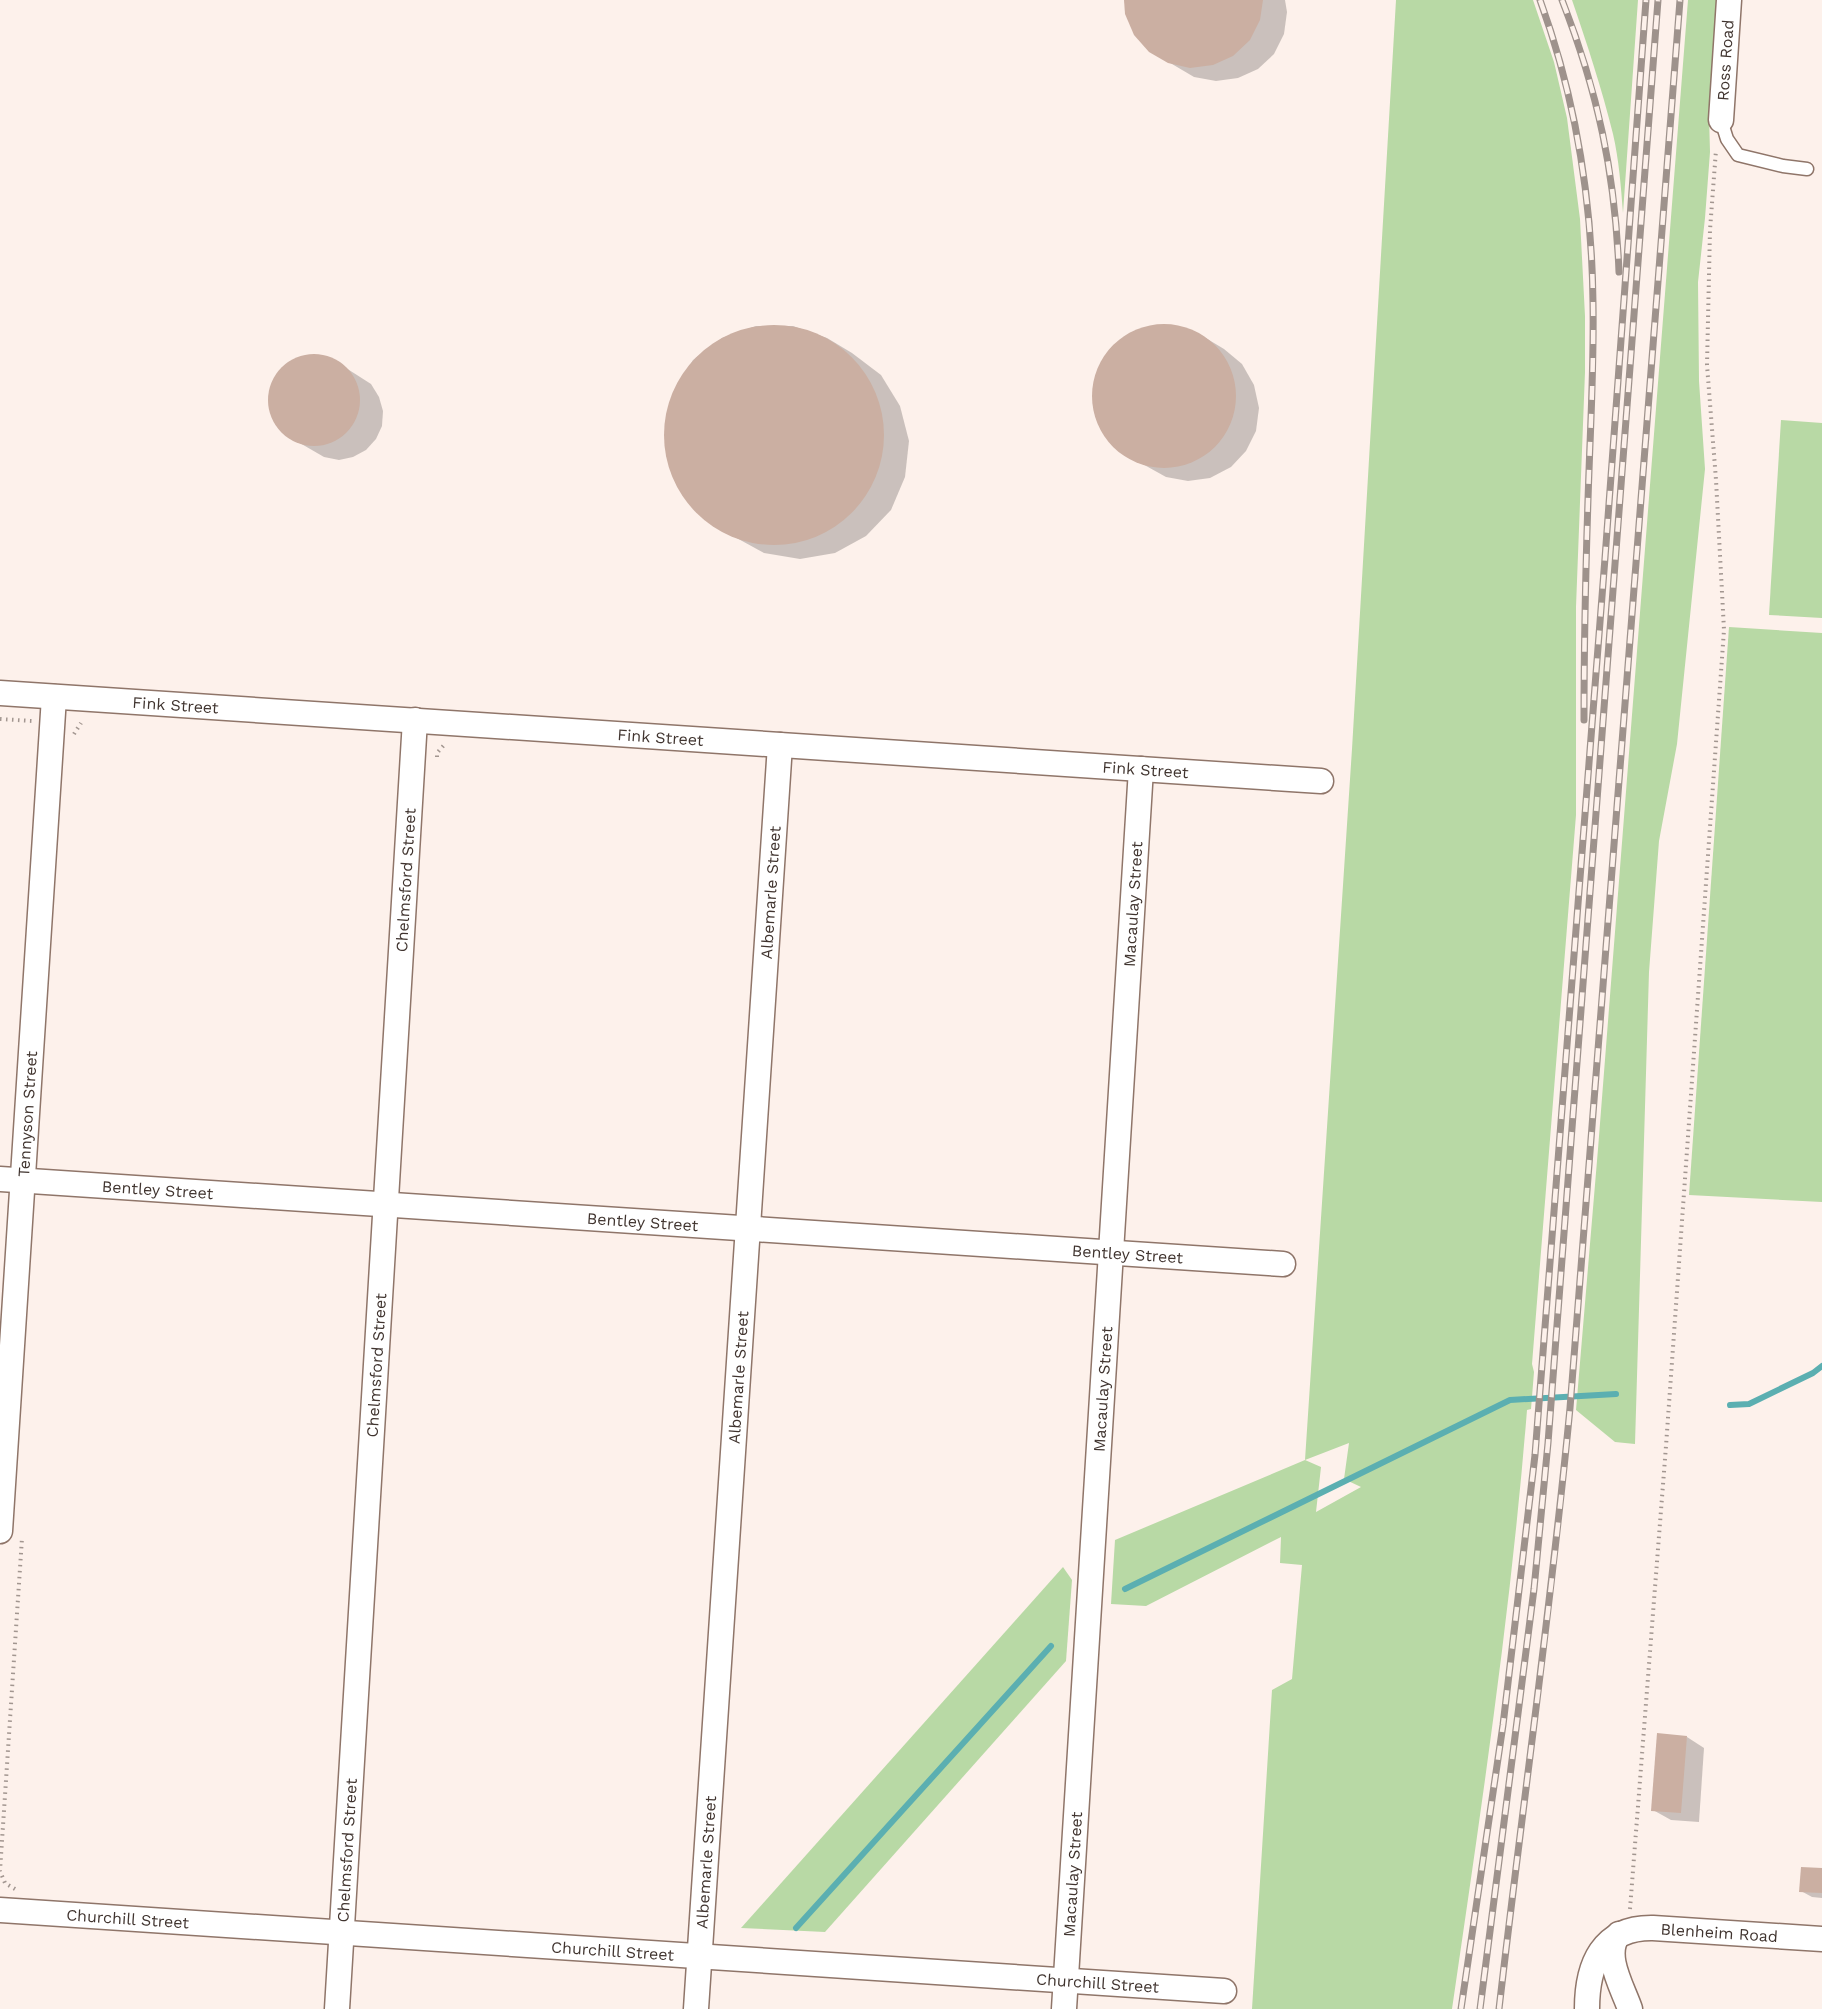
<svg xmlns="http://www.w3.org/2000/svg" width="1822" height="2009" font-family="'Work Sans',sans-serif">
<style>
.green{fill:#b8d9a5;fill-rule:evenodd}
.shadow{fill:#0003}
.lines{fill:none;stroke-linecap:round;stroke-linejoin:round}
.stream{stroke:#5bafb1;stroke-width:6}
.building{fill:#cbafa2}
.lane-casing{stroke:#8f7569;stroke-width:15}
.street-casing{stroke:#8f7569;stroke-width:27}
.path{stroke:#a29690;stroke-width:4;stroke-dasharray:1.5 4.5;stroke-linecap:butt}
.lane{stroke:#fff;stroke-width:12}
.street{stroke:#fff;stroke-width:24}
.rail-casing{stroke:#9e928c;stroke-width:7}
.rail{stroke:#fdf1eb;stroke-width:4.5;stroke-dasharray:14;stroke-linecap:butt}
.labels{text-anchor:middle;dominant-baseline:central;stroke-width:4.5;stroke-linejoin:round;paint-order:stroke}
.street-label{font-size:16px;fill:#40342f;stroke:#fdf1eb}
</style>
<rect width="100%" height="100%" fill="#fdf1eb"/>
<g class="green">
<path d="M1396,0H1533L1554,62L1567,118L1580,219L1585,316V372L1576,607V815L1532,1364L1534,1372L1531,1409L1527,1410C1511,1611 1481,1810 1452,2009H1252L1272,1690L1292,1679L1302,1565L1280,1563L1281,1537L1146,1606L1111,1604L1115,1540L1305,1460L1352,749ZM1349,1443L1344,1479L1361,1487L1316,1512L1321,1467L1305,1460Z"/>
<path d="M1572,0H1638L1623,213C1621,187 1619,160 1613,134C1602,89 1587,44 1572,0Z"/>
<polygon points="1688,0 1719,0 1709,115 1710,152 1705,218 1698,282 1699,381 1705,469 1677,744 1659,841 1649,972 1635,1444 1615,1442 1576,1410 1598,1149"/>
<polygon points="1781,420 1822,423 1822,618 1769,615"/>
<polygon points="1729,627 1822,633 1822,1202 1689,1195"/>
<polygon points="1063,1567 1072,1580 1066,1661 825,1932 741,1928"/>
</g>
<g class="shadow">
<polygon points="1126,0 1285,0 1287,12 1284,34 1274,54 1258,69 1238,78 1216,81 1194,77 1150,51"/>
<polygon points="756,326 793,326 827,338 852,353 881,375 900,406 909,441 905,477 891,510 866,536 835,553 800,559 764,553 733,536 708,522 683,495 668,462 665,427 674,391 693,360 722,338"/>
<polygon points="1152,326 1176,326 1199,334 1224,349 1242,364 1254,385 1259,408 1256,431 1246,451 1231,467 1210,478 1188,481 1166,477 1121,452 1105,435 1095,415 1093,392 1098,369 1111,348 1130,333"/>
<polygon points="306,356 321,356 335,361 371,384 379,397 383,411 382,426 376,439 366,450 353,457 339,460 324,457 286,435 276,424 270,411 269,396 273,382 281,370 293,361"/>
<polygon points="1687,1737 1704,1748 1699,1822 1671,1820 1653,1810"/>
<polygon points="1822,1869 1822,1898 1812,1897 1801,1891"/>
</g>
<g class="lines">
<g class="stream">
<polyline points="1730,1405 1749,1404 1813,1373 1822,1366"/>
<polyline points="1125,1589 1510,1400 1616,1394"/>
<polyline points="796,1928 1051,1646"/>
</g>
</g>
<g class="building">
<polygon points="1124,0 1263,0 1260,20 1250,40 1233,56 1213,65 1190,68 1168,63 1149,52 1134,35 1125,14"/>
<circle cx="1164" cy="396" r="72"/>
<circle cx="774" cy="435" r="110"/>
<circle cx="314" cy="400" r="46"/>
<polygon points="1657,1733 1687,1736 1681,1813 1651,1811"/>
<polygon points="1801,1867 1822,1868 1822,1893 1799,1892"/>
</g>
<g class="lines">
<defs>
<polyline id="lane" points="1721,120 1727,139 1738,155 1783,166 1807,169"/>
<g id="street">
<path id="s1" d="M1721,120L1729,0"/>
<path id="s2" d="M0,693L1321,781"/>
<path id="s3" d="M0,1179L1283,1264"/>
<path id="s4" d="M0,1531L54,697"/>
<path id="s5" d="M0,1910L1224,1991"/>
<path d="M1619,1934C1602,1954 1623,1988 1630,2009"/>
<path id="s6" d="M337,2009L415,720"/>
<path id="s7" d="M696,2009L780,745"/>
<path id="s8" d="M1064,2009L1141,769"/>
<path id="s9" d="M1587,2009C1587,1965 1602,1927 1653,1928L1822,1939"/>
</g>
</defs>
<use href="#lane" class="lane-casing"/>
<use href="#street" class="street-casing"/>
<g class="path">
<polyline points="0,719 32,721"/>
<polyline points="74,734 81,723"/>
<polyline points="437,757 437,753 445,744"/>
<polyline points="15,1889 5,1883 0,1871 22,1538"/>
<polyline points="1630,1909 1666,1446 1724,630 1716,480 1707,365 1710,230 1716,150"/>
</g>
<use href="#lane" class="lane"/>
<use href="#street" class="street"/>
<defs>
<g id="rail">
<path d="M1540,0C1575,96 1592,201 1593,303C1594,359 1591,415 1589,471C1586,554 1584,637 1584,720"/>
<path d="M1562,0C1598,92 1615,173 1619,272"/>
<polyline points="1461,2009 1503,1725 1535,1455 1605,558 1646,0"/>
<polyline points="1480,2009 1534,1589 1548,1443 1658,0"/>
<path d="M1499,2009C1522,1809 1551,1609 1570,1408L1680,0"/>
</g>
</defs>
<use href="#rail" class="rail-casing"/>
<use href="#rail" class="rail"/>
</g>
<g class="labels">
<g class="street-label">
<text stroke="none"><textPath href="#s1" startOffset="60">Ross Road</textPath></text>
<text stroke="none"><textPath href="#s2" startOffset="176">Fink Street</textPath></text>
<text stroke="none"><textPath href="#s2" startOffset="662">Fink Street</textPath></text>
<text stroke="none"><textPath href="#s2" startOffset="1148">Fink Street</textPath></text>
<text stroke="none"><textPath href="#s6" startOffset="1131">Chelmsford Street</textPath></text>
<text stroke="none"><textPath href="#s7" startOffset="1119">Albemarle Street</textPath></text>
<text stroke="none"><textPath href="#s8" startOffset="1107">Macaulay Street</textPath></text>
<text stroke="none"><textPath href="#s4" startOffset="418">Tennyson Street</textPath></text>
<text stroke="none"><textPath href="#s3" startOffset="158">Bentley Street</textPath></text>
<text stroke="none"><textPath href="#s3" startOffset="644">Bentley Street</textPath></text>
<text stroke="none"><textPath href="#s3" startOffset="1130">Bentley Street</textPath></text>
<text stroke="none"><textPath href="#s6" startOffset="645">Chelmsford Street</textPath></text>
<text stroke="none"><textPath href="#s7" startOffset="633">Albemarle Street</textPath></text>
<text stroke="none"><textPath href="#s8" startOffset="621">Macaulay Street</textPath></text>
<text stroke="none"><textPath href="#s6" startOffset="159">Chelmsford Street</textPath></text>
<text stroke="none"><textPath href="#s7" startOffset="147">Albemarle Street</textPath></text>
<text stroke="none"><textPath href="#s8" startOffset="135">Macaulay Street</textPath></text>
<text stroke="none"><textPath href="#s5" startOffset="128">Churchill Street</textPath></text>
<text stroke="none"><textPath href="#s9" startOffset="186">Blenheim Road</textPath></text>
<text stroke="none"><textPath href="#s5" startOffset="614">Churchill Street</textPath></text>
<text stroke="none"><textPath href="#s5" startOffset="1100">Churchill Street</textPath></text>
</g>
</g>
</svg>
